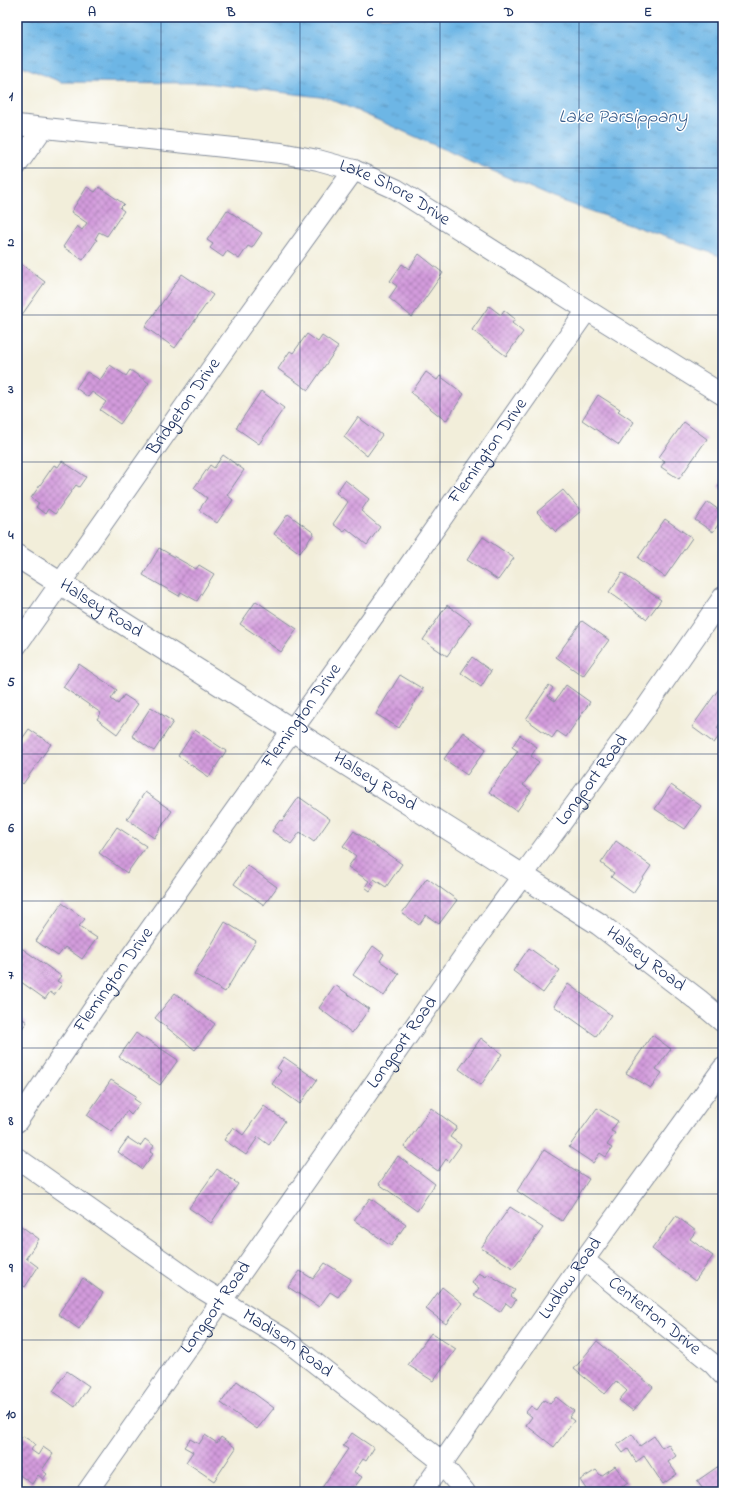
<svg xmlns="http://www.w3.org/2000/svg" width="740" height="1509" font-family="'Indie Flower',sans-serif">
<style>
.water{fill:url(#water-ripples);stroke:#4472a2}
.building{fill:url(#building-cross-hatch)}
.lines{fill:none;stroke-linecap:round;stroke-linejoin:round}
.minor-casing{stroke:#868e9c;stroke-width:22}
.tertiary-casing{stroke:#868e9c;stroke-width:24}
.minor{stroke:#fff;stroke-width:20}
.tertiary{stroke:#fff;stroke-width:22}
.grid{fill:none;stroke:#1b2f5e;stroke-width:1;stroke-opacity:0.55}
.labels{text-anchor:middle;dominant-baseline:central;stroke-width:3;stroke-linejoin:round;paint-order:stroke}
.street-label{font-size:18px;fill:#1b2f5e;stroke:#fff}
.water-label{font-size:19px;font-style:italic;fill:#385e8d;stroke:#fff}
.neatline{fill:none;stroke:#1b2f5e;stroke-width:1.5}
.grid-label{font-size:13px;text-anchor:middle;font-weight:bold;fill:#1b2f5e}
</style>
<defs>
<pattern id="water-ripples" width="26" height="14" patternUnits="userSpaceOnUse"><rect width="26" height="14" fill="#6db6e5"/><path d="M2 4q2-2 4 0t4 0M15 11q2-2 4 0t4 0" fill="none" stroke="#5994bd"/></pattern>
<pattern id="building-cross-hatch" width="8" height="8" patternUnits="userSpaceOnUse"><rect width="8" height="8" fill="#d39bdc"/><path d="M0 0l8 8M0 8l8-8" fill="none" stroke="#aa7fb6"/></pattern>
</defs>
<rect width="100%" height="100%" fill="#fff"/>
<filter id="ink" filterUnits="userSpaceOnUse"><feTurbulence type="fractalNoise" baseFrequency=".025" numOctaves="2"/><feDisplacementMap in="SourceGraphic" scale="8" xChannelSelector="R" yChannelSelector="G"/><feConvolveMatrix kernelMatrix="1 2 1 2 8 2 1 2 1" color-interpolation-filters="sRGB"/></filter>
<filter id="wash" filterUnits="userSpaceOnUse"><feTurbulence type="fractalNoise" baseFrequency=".012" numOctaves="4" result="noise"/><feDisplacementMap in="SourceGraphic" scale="16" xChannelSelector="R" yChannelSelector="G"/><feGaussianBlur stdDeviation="0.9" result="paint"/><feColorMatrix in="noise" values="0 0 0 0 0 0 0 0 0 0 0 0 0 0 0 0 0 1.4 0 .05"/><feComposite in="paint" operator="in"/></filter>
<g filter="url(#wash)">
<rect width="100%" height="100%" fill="#f2eeda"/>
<polygon class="water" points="17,17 723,17 723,257 554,198 328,98 206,83 61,82 17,64"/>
<g id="blocks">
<g class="building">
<polygon points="87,187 95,192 99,187 124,204 120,208 124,211 107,236 99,232 95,239 97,240 83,260 63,247 77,226 82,230 87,223 71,212"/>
<polygon points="227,210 262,233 252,248 248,246 239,259 227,251 223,257 210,248 213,244 207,240"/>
<polygon points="419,254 443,273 412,317 389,298 397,286 390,281 402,264 409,269"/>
<polygon points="17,261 45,282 19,319 17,318"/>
<polygon points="182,274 213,295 175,348 145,327"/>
<polygon points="489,306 501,315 504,310 515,319 512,323 523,332 506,356 472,330"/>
<polygon points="307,334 318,342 322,336 338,347 308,390 278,369 290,351 293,353"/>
<polygon points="110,365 126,376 130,370 149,383 120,424 100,410 106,402 92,392 88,397 76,388 87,372 100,380"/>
<polygon points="426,372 437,380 440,376 464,394 446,421 411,393"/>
<polygon points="261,391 284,408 259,444 236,428"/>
<polygon points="598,395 620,409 618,411 634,422 619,445 582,420"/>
<polygon points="358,417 382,435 367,456 344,437"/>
<polygon points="684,422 707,439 679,479 661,467 665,461 659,457"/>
<polygon points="223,455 244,470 227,495 233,500 217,523 199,510 207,498 194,488 210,465 214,468"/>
<polygon points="62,461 86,477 79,487 76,485 55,514 48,509 45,514 36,507 39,503 31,498 54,465 58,467"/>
<polygon points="723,479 723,490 718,486"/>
<polygon points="345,480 369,499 361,511 380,527 367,545 346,528 344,532 333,524 348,502 336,493"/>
<polygon points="563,490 581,511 556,532 537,512"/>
<polygon points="708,502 723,513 723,518 713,532 695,520"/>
<polygon points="288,514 314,533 300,553 274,534"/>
<polygon points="665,519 692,538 665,577 638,558"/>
<polygon points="483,537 514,558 498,580 467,560"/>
<polygon points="159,548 196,569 199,565 214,574 197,601 181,592 179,596 143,575"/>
<polygon points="622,573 661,600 647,619 609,592"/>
<polygon points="256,601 297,629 281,652 240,624"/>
<polygon points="447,605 471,622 447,656 423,640"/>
<polygon points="582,621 609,640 583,676 556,657"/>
<polygon points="472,657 491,671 481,687 461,673"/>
<polygon points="79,664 117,690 111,699 118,704 124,695 138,704 117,734 97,719 101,713 63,687"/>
<polygon points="400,675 423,689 399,728 376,714"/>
<polygon points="549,685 553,688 548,696 555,701 566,685 590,702 566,737 557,731 552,738 526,719"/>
<polygon points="718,690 723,693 723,719 717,728 722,732 714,743 692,727"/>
<polygon points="151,707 173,722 154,751 132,736"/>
<polygon points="29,729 51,744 23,784 17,779 17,746"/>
<polygon points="195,730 226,751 209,777 178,756"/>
<polygon points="463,732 486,749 467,775 444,759"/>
<polygon points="520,735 537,747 531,756 539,762 523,785 531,791 517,811 489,792 518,751 512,747"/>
<polygon points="671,785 701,806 685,829 655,809"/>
<polygon points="145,792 172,811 154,838 127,819"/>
<polygon points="299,797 330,819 314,842 300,832 291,844 272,831 280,820 282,821"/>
<polygon points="117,827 146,846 127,873 99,853"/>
<polygon points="354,831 402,864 386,887 374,879 371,883 374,885 370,891 365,887 369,881 348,867 356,856 343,846"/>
<polygon points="616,841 651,866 633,893 611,877 614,873 601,863"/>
<polygon points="247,865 277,887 264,905 234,884"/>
<polygon points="427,878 457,900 439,924 426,915 419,925 402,913"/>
<polygon points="62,903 85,919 79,926 97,938 82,959 65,947 58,956 36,941"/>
<polygon points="225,922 256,941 225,992 194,974"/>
<polygon points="373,946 384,954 380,961 399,974 384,996 353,975"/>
<polygon points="20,947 61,976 57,981 62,984 54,995 50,992 45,999 17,979 17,965 20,961 17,959 17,951"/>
<polygon points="529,948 560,970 543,993 513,971"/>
<polygon points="568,984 611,1015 596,1036 554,1006"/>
<polygon points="335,985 369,1009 352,1033 319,1008"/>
<polygon points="175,993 215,1024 195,1050 155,1018"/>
<polygon points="17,1015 27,1022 17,1035"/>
<polygon points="136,1033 144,1039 145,1038 178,1060 160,1085 119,1057"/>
<polygon points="652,1035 671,1049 656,1069 662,1073 651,1088 626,1073"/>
<polygon points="481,1038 502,1054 481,1085 459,1069"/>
<polygon points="284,1057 317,1080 300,1104 272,1084 281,1071 277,1068"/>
<polygon points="111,1080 136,1096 134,1099 140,1103 131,1115 127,1111 112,1132 87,1115"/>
<polygon points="264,1106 285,1121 269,1145 258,1137 246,1155 224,1140 233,1127 243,1135"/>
<polygon points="431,1108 457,1127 450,1137 461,1145 449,1162 446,1159 438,1171 404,1147"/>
<polygon points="597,1108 618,1121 611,1131 615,1133 607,1145 612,1148 606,1157 600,1153 593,1163 569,1147"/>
<polygon points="128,1138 140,1146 145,1139 154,1146 150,1152 153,1154 142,1169 118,1152"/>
<polygon points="544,1150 589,1179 562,1221 517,1191"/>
<polygon points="398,1156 435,1184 417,1211 379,1184"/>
<polygon points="217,1169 238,1184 211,1223 189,1208"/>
<polygon points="370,1198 406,1224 391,1246 354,1220"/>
<polygon points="510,1207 543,1228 513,1268 481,1248"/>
<polygon points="676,1216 696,1231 690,1239 713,1256 695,1281 652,1249"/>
<polygon points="17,1223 39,1239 26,1258 38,1267 25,1287 17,1281"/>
<polygon points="325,1263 351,1279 338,1297 330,1292 319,1307 288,1287 300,1271 313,1279"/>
<polygon points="479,1273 486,1277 488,1274 515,1290 511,1296 516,1300 511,1307 506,1303 500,1312 474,1295 479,1288 472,1283"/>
<polygon points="83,1278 103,1293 79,1329 58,1314"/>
<polygon points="442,1287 462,1303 446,1324 426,1309"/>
<polygon points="431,1333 456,1349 433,1381 408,1365"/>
<polygon points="597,1341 653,1387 633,1411 619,1400 627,1391 616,1381 605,1394 574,1369"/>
<polygon points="67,1371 89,1386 75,1407 53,1391"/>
<polygon points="237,1381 274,1408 257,1429 221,1403"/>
<polygon points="556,1397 574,1411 569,1417 574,1421 554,1447 526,1425 532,1417 526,1412 531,1406 537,1410 544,1400 550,1404"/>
<polygon points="352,1433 374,1448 366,1461 363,1459 354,1472 362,1477 351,1492 319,1492 348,1449 343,1446"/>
<polygon points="632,1434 640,1446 654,1436 662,1448 668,1444 676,1456 668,1462 677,1474 663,1484 644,1456 636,1462 628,1449 623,1453 617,1445"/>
<polygon points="205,1435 217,1443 221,1437 236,1448 214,1481 186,1462 193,1452 184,1447 190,1439 199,1444"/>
<polygon points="23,1436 35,1444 31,1450 38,1455 43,1447 53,1454 42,1470 47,1474 43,1479 38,1475 32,1484 17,1473 17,1452 22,1445 18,1442"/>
<polygon points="723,1463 723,1492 705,1492 697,1481"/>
<polygon points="615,1466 628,1483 615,1492 588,1492 580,1480 596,1470 601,1476"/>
</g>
</g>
</g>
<g filter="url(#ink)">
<use href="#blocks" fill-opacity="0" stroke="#868e9c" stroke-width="1"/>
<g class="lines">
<defs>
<g id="minor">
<path id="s1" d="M17,125L281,153L318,160L354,170L396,189L587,310L723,395"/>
<polyline points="17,165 43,128"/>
<path id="s2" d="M17,645L244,322L354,170"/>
<path id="s3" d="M17,1122L94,1008L385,600L587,310"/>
<path id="s4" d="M17,1158L204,1290L283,1338L436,1457L465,1492"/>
<path id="s5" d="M584,1260L713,1364L723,1375"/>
<path id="s6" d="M87,1492L473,943L643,712L723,597"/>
<path id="s7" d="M422,1492L584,1260L723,1068"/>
</g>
<g id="tertiary">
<path id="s8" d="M17,556L599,924L698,1000L723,1021"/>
</g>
</defs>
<use href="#minor" class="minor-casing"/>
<use href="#tertiary" class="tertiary-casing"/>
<use href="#minor" class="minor"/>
<use href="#tertiary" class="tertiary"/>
</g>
</g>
<path class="grid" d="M161,17V1492M300,17V1492M440,17V1492M579,17V1492M17,168H723M17,315H723M17,462H723M17,608H723M17,754H723M17,901H723M17,1048H723M17,1194H723M17,1340H723"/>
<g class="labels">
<g class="street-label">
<text stroke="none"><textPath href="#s1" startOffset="387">Lake Shore Drive</textPath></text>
<text stroke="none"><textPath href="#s2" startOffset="291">Bridgeton Drive</textPath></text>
<text stroke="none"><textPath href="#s3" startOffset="820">Flemington Drive</textPath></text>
<text stroke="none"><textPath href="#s8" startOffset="99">Halsey Road</textPath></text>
<text stroke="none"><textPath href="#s3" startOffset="496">Flemington Drive</textPath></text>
<text stroke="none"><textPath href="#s6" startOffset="873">Longport Road</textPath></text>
<text stroke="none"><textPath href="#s8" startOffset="423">Halsey Road</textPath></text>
<text stroke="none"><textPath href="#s8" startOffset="747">Halsey Road</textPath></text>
<text stroke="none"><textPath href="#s3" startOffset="172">Flemington Drive</textPath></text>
<text stroke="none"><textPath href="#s6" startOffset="549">Longport Road</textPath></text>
<text stroke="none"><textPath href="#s7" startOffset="260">Ludlow Road</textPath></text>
<text stroke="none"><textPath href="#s6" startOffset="225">Longport Road</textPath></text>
<text stroke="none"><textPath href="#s5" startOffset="90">Centerton Drive</textPath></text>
<text stroke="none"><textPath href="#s4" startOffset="328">Madison Road</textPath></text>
</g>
<g class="water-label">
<text x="623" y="117">Lake Parsippany</text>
</g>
</g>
<rect width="740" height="1509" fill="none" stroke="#fff" stroke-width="44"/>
<rect x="22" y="22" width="696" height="1465" class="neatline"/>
<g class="grid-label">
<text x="92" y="16">A</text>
<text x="231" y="16">B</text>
<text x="370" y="16">C</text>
<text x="509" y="16">D</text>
<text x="648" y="16">E</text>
<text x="11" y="100">1</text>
<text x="11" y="246">2</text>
<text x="11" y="393">3</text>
<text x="11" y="539">4</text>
<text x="11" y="686">5</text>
<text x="11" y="832">6</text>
<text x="11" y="979">7</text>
<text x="11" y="1125">8</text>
<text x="11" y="1272">9</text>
<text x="11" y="1418">10</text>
</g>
</svg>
